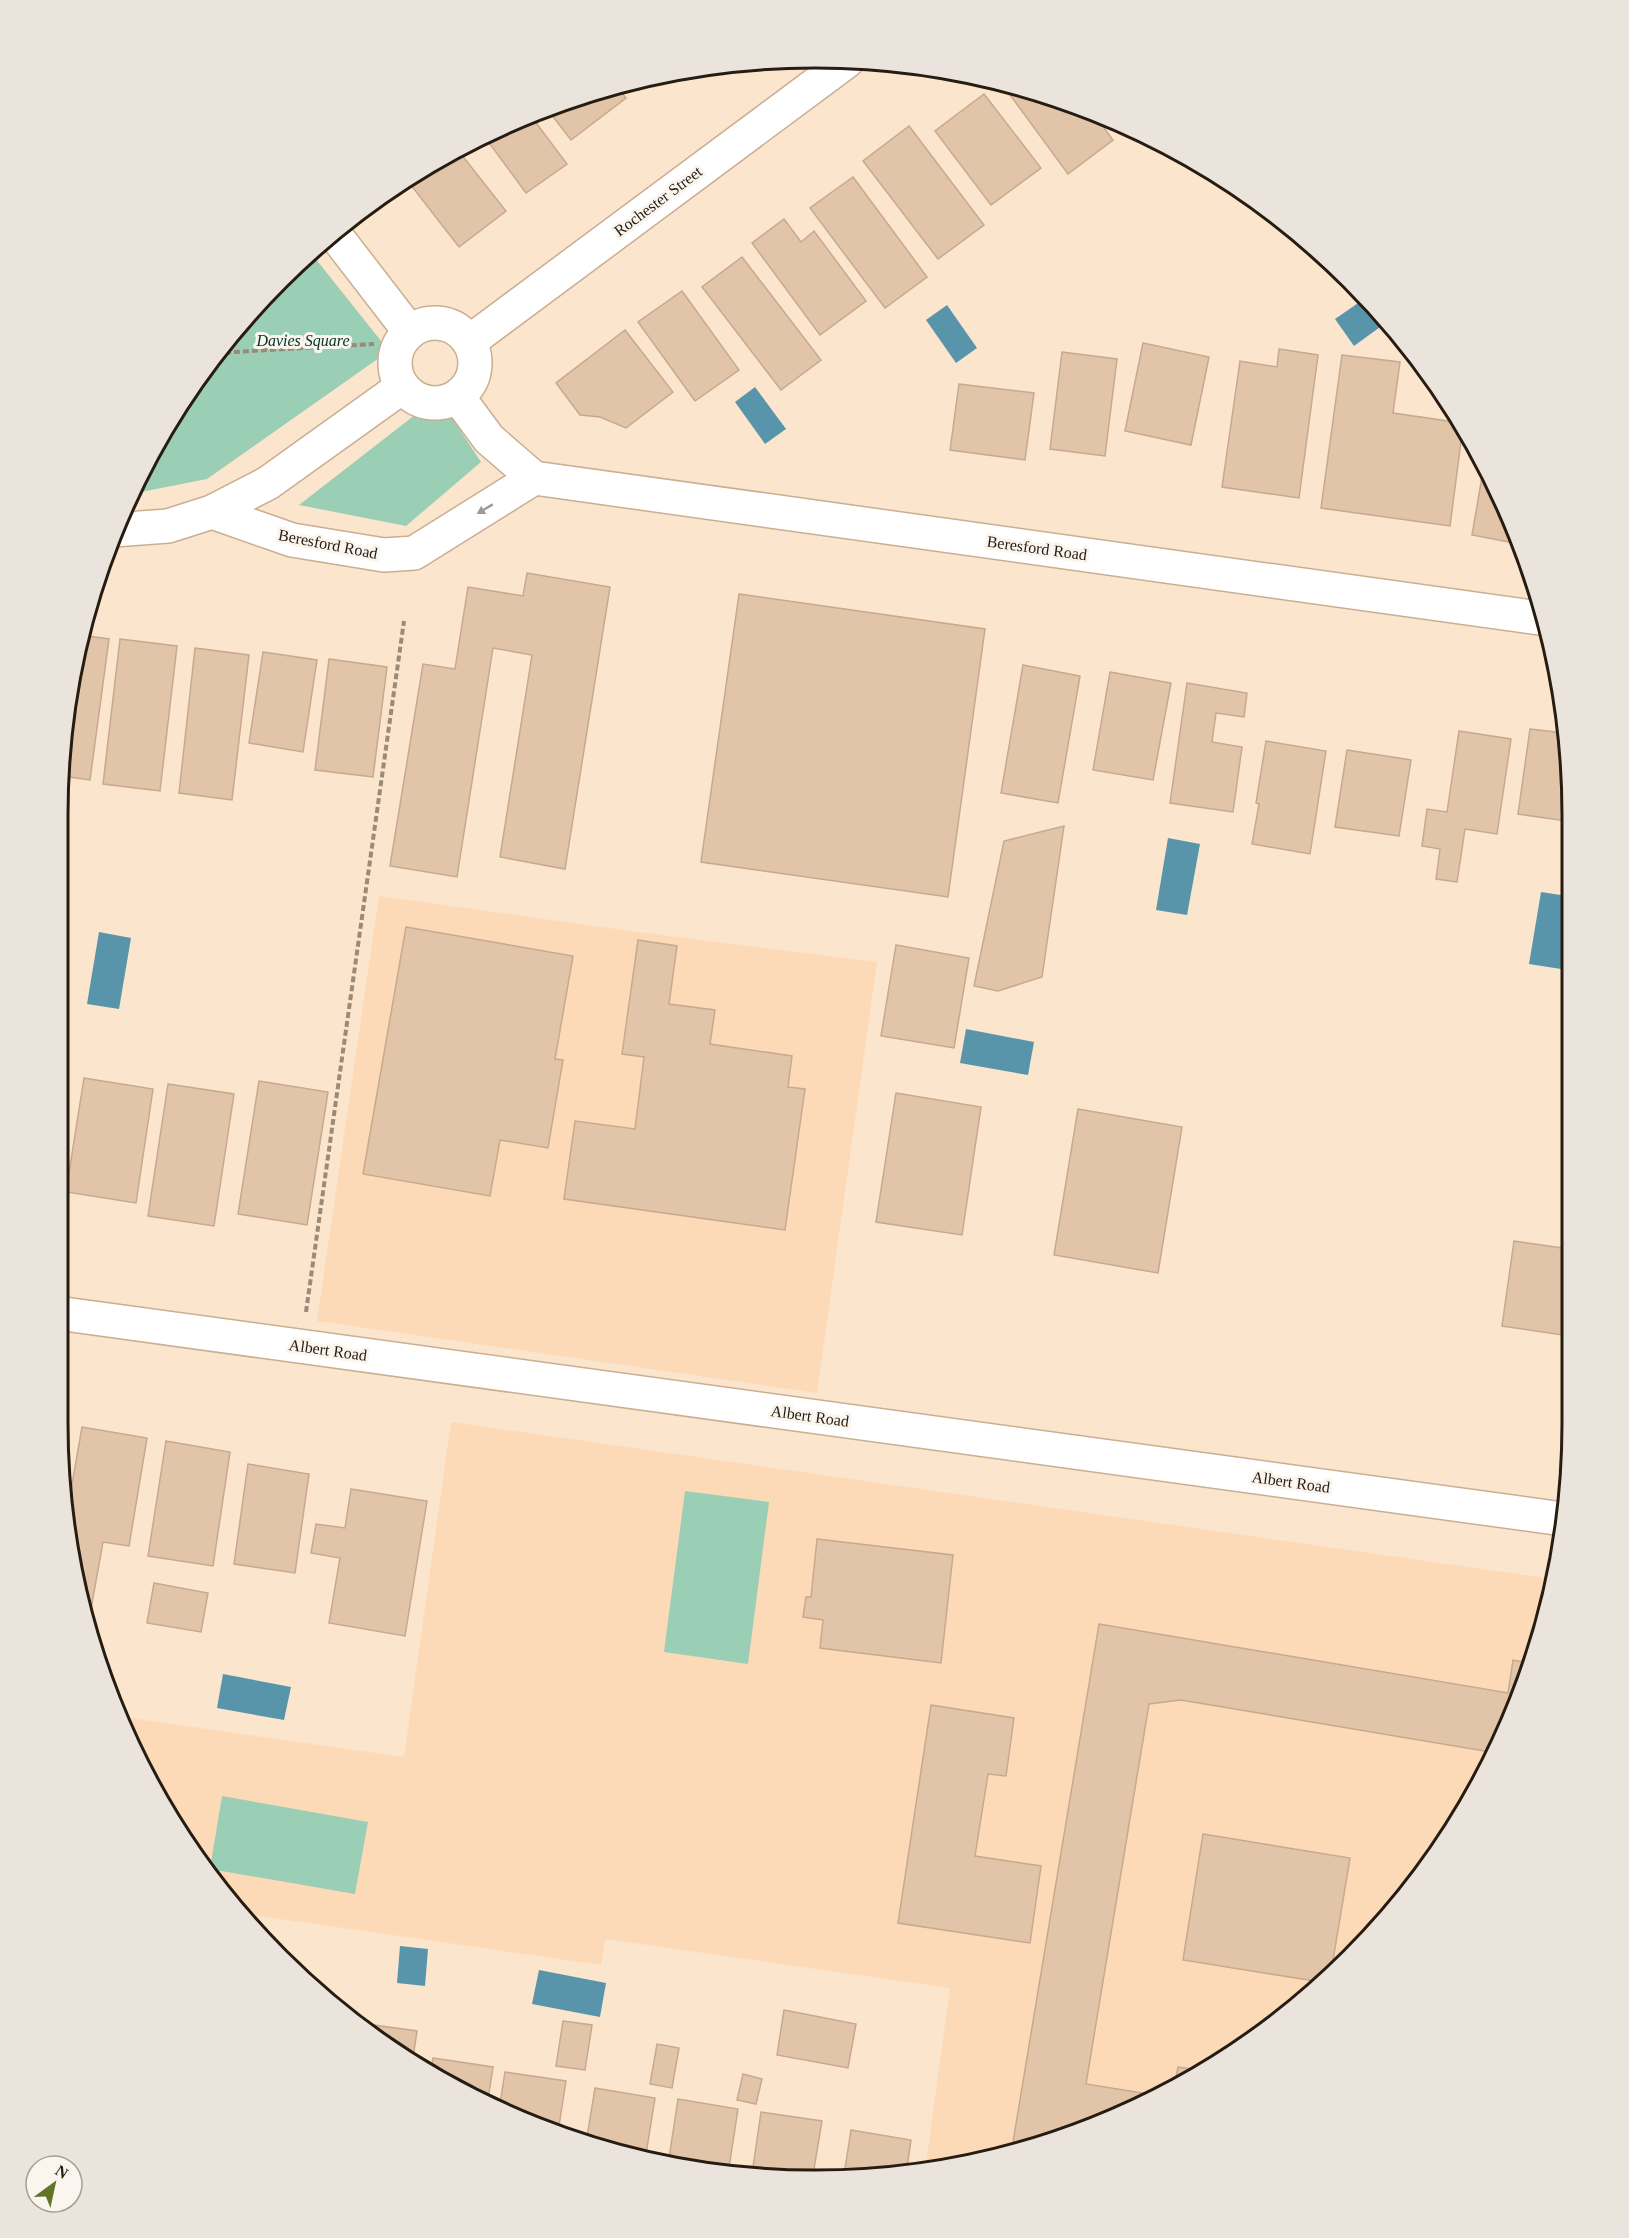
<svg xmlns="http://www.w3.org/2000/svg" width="1629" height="2238" font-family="Georgia,serif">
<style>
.built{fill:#fcdab7}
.green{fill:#9aceb5}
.water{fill:#5895aa}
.building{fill:#e2c4a9;stroke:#c6a98e;stroke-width:1.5}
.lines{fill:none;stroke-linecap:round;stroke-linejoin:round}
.minor-casing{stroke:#caae92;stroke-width:36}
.path{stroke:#9b8a78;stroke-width:4;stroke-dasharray:6 3;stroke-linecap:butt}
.minor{stroke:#fff;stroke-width:33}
.oneway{fill:#9d9994}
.labels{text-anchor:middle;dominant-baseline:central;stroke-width:6;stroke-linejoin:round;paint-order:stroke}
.street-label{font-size:16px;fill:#261c11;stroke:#fbf5ef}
.park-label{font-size:16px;font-style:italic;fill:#013423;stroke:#fbf5ef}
.rim{fill:none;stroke:#261c11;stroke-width:3}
</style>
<rect width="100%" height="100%" fill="#fce5cd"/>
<g class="built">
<polygon points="379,896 653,934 877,962 817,1393 317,1321"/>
<polygon points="451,1422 1553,1579 1546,1620 1494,1759 1384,1923 1276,2024 1105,2123 925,2171 950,1988 605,1939 601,1965 246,1914 184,1844 116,1716 404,1757"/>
</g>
<g class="green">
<polygon points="311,253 389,351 207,479 131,494 184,394 245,315"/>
<polygon points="438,397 481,462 406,526 299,505"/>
<polygon points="685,1491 769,1502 748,1664 664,1652"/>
<polygon points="222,1796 368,1822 355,1894 210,1869"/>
</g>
<g class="water">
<polygon points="1364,299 1387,322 1354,346 1335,319"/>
<polygon points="947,305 977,348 956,363 926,320"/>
<polygon points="755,387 786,429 765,444 735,402"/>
<polygon points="1168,838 1200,844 1187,915 1156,910"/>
<polygon points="1541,892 1567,896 1567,932 1561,969 1529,964"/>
<polygon points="99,932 131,938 119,1009 87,1004"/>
<polygon points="966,1029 1034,1042 1028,1075 960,1063"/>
<polygon points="223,1674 291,1687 284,1720 217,1708"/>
<polygon points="400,1946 428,1949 425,1986 397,1983"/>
<polygon points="539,1970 606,1983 600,2017 532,2004"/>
</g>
<g class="building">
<polygon points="658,76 639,90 632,81"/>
<polygon points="615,84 626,98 571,140 548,110"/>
<polygon points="1002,84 1058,97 1093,113 1113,140 1068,174"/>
<polygon points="984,94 1041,168 991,205 935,131"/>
<polygon points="531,116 567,164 526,193 484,136 492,130"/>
<polygon points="909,126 984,225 938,259 863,161"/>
<polygon points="457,149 506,211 459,247 410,184"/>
<polygon points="853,177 927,277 885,308 810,208"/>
<polygon points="784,219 801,242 814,231 866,301 820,335 752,243"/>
<polygon points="742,257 821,360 781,390 702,287"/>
<polygon points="682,291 739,370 695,401 638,322"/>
<polygon points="625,330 673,392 626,428 600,417 580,415 556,383"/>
<polygon points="1143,343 1209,357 1191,445 1125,431"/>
<polygon points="1279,349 1318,355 1299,498 1222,487 1240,361 1277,367"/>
<polygon points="1062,352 1117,359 1105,456 1050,449"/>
<polygon points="1342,355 1400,362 1393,413 1455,422 1462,434 1450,526 1321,508"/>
<polygon points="959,384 1034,393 1025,460 950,450"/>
<polygon points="1483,471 1514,524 1519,544 1472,535"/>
<polygon points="527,573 610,587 565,869 500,857 532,655 493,648 457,877 390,866 423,664 455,669 468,587 523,596"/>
<polygon points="739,594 985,629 948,897 701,862"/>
<polygon points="81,635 109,639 90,780 62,776"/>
<polygon points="120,639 177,646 160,791 103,784"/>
<polygon points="195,648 249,655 232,800 179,793"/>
<polygon points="263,652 317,660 303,752 249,743"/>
<polygon points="329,659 387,667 373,777 315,770"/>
<polygon points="1023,665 1080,676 1058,803 1001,793"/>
<polygon points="1110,672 1171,683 1153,780 1093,770"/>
<polygon points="1187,683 1247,693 1244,717 1216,713 1212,742 1242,747 1233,812 1170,803"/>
<polygon points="1530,729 1564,733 1560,764 1566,765 1566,821 1518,814"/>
<polygon points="1459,731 1511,739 1497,834 1465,829 1457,882 1436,879 1440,849 1422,846 1427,809 1447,812"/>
<polygon points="1266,741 1326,751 1310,854 1252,844 1259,804 1256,803"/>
<polygon points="1347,750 1411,760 1399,836 1335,827"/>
<polygon points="1064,826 1042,977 998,991 974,986 1004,841"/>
<polygon points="406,927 573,956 555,1059 563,1060 548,1148 500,1140 490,1196 363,1174"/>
<polygon points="638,940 677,946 669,1004 715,1010 710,1044 792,1056 788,1087 805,1089 785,1230 564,1199 575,1121 635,1129 644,1057 622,1054"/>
<polygon points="896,945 969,958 954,1048 881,1036"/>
<polygon points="57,1048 65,1049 58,1102 57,1102"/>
<polygon points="84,1078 153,1089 136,1203 66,1192"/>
<polygon points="259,1081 328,1092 307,1225 238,1214"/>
<polygon points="168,1084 234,1094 214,1226 148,1216"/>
<polygon points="896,1093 981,1107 962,1235 876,1222"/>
<polygon points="1078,1109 1182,1127 1158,1273 1054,1255"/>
<polygon points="1514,1241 1569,1249 1569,1336 1502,1326"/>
<polygon points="82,1427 147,1438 129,1546 103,1542 91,1609 81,1607 68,1507"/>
<polygon points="166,1441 230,1452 213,1566 148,1556"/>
<polygon points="248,1464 309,1474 295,1573 234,1564"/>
<polygon points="351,1489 427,1501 405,1636 329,1623 340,1558 311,1553 316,1524 345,1528"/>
<polygon points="817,1539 953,1555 941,1663 820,1648 823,1620 803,1617 806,1597 811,1597"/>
<polygon points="154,1583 208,1593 201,1632 147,1623"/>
<polygon points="1099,1624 1508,1693 1513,1660 1530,1663 1496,1753 1181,1700 1149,1704 1086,2084 1154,2095 1105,2123 1012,2148"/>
<polygon points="931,1705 1014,1718 1006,1776 988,1774 975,1856 1041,1866 1030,1943 898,1923"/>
<polygon points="1203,1834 1350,1858 1331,1972 1321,1982 1183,1960"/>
<polygon points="784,2010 856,2024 848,2068 777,2055"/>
<polygon points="563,2021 592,2025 585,2070 556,2066"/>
<polygon points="359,2023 417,2031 413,2058"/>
<polygon points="657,2044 679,2048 672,2088 650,2084"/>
<polygon points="433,2058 493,2067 487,2106 431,2070"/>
<polygon points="1178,2067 1197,2070 1175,2082"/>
<polygon points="505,2072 566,2081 558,2132 499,2110"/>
<polygon points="743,2074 762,2079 756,2104 737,2100"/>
<polygon points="595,2088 655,2098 645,2160 618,2155 586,2143"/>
<polygon points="678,2099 738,2109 728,2174 715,2174 668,2165"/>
<polygon points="761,2112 822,2121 813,2175 752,2174"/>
<polygon points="851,2130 911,2140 906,2175 844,2175"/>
</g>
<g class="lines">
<defs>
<g id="minor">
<polyline points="333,232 410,332"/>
<circle cx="435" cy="363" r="40"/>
<polyline points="469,342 847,61"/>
<polyline points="458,397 489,439 534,478 1539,618"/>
<polyline points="212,512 292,540 384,555 414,553 534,478"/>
<polyline points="113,530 168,526 212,512 268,483 402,387"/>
<polyline points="57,1313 1563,1519"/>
</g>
</defs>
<use href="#minor" class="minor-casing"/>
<g class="path">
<polyline points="216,353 374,344"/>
<polyline points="306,1312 404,621"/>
</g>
<use href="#minor" class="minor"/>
</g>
<defs><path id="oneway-solid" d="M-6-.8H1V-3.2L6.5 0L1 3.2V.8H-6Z" transform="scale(1.5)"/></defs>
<use class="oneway" href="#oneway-solid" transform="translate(485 509) rotate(149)"/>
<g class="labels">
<g class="street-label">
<text transform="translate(658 201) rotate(-37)">Rochester Street</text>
<text transform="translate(328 544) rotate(11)">Beresford Road</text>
<text transform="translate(1037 548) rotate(8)">Beresford Road</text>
<text transform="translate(328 1350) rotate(8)">Albert Road</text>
<text transform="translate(810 1416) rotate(8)">Albert Road</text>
<text transform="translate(1291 1482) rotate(8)">Albert Road</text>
</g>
<g class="park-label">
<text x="303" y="340">Davies Square</text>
</g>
</g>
<path d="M0 0H1629V2238H0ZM815 68H815A747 747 0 0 1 1562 815V1423A747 747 0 0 1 815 2170H815A747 747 0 0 1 68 1423V815A747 747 0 0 1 815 68Z" fill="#eae4dd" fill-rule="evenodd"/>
<path class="rim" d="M815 68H815A747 747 0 0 1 1562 815V1423A747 747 0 0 1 815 2170H815A747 747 0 0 1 68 1423V815A747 747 0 0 1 815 68Z"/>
<g transform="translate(54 2184) rotate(33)"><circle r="28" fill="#fbf5ef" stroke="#a69e96" stroke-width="1.5"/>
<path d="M0-4.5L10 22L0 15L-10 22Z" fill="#607526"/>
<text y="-9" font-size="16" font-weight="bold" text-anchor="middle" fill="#261c11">N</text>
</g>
</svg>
